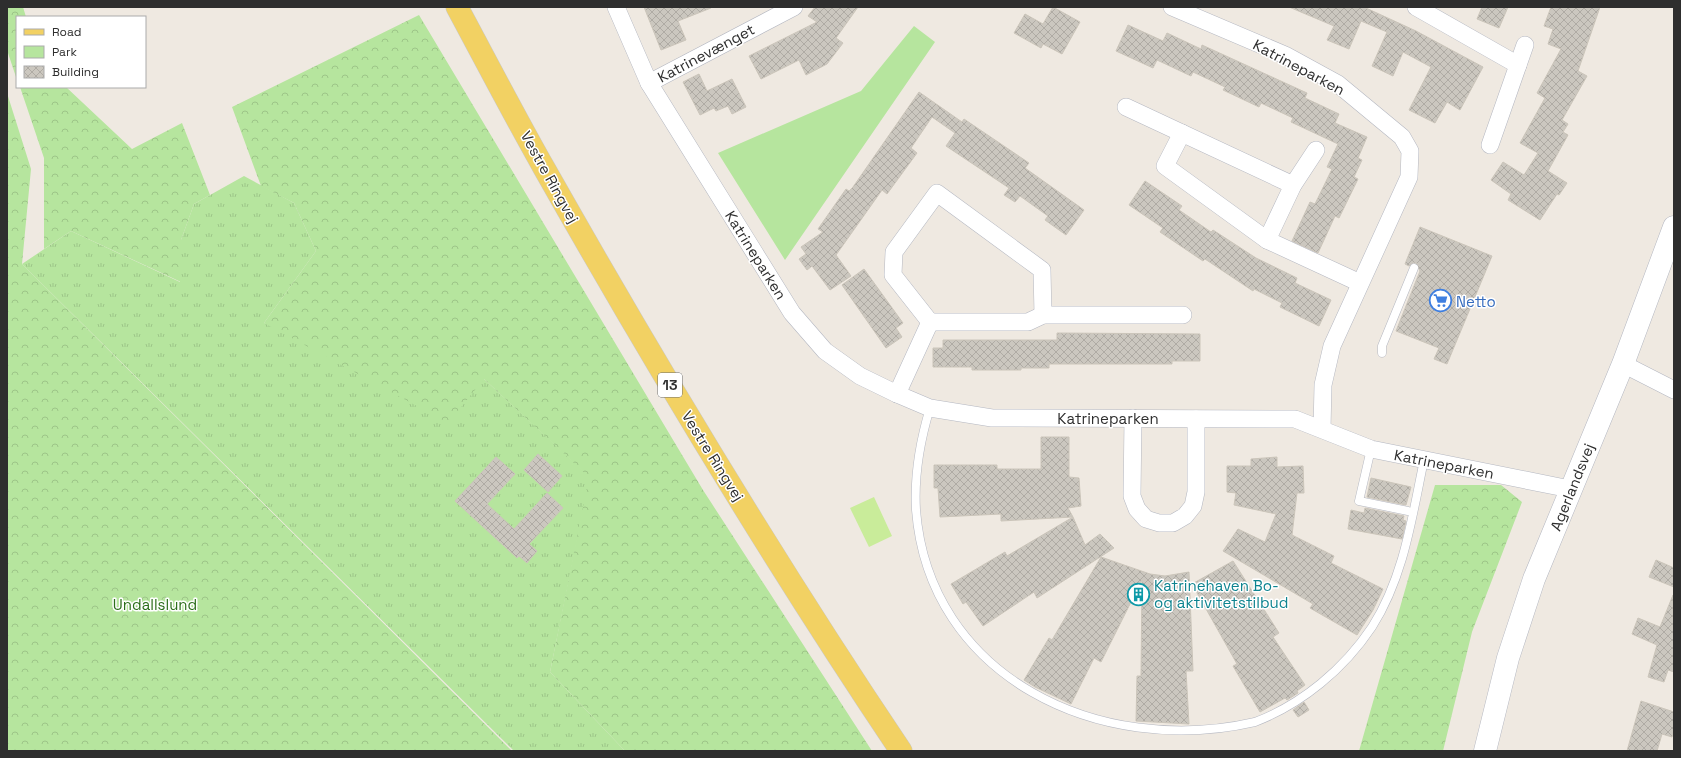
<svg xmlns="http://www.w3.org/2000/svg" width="1681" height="758" font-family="'Space Grotesk',sans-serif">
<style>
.grass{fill:url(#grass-tufts)}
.forest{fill:url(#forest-crowns)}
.park{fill:#b6e59e}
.pitch{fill:#c9ec9a}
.building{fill:url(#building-cross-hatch);stroke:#cbc5ba}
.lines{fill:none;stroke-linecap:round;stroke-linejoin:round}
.lane-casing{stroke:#b4b7c1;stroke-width:9}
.street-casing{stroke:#b4b7c1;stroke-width:18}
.secondary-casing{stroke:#b4b7c1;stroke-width:23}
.primary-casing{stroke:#c9c9c9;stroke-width:23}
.lane{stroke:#fff;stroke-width:8}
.street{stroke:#fff;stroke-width:17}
.secondary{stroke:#fff;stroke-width:22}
.primary{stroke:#f2d163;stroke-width:22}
.labels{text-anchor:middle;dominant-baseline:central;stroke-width:3;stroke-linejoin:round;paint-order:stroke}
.shield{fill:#fff;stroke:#6d6d6d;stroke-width:1}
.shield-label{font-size:14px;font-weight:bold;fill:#2e2e2e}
.street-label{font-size:15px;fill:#2e2e2e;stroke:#fff}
.shop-label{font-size:15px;fill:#366cbe;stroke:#fff;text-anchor:start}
.culture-label{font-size:15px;fill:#0d838f;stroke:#fff;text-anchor:start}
.park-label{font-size:15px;fill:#2c6e1b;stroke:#fff}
</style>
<defs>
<pattern id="grass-tufts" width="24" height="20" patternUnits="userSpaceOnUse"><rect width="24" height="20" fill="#b6e59e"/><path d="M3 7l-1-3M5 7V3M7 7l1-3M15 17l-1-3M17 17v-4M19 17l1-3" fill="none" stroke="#9dc588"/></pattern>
<pattern id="forest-crowns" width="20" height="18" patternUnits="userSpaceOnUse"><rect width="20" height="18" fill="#b6e59e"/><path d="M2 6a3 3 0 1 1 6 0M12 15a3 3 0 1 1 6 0" fill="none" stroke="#9dc588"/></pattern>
<pattern id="building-cross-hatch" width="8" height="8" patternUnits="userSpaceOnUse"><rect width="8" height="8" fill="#cbc7bf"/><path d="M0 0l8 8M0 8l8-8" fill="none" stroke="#afaba4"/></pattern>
</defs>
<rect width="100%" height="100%" fill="#efe9e1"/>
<polygon class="grass" points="244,176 294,203 316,251 264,323 484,379 590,477 550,672 625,751 514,751 22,264 71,231 180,282 181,240 194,204"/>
<g class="forest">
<polygon points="7,7 23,7 26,17 17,17 17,80 7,50"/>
<polygon points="419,15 703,490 872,751 625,751 550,672 589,477 484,379 448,423 264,323 316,251 294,203 261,186 232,107"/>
<polygon points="20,87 66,87 132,149 182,123 210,195 194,204 181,240 181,282 71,231 44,249 44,158"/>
<polygon points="7,93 31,169 22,264 512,751 7,751"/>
<polygon points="1435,485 1501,485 1522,502 1472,632 1443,751 1359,751"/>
</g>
<polygon class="park" points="914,26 935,42 785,260 718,153 861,91"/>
<polygon class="pitch" points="874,497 892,536 869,547 850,508"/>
<g class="building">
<polygon points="644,7 710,7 711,8 678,21 686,40 661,50"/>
<polygon points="815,7 858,7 836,38 843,43 827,64 806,75 799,60 761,79 749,56 817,22 808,16"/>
<polygon points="1053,7 1080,22 1062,54 1043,44 1041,48 1014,33 1025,14 1043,24"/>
<polygon points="1289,7 1367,7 1366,8 1416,31 1483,67 1460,110 1447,102 1435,123 1409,110 1431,67 1403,52 1393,76 1372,66 1387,32 1361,21 1349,49 1327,40 1334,26"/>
<polygon points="1482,7 1508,7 1499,28 1477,19"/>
<polygon points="1551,7 1600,7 1578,71 1587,76 1562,120 1568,124 1563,132 1568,135 1548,171 1567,183 1559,195 1557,194 1540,220 1508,200 1511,194 1491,180 1503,162 1524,175 1538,153 1520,143 1545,98 1537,93 1561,49 1548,44 1553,29 1544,26"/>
<polygon points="1128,25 1163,41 1167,33 1201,49 1202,45 1307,93 1305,98 1339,114 1335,123 1367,137 1358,158 1362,160 1354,177 1358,179 1339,218 1335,216 1318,253 1292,241 1310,202 1315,204 1332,169 1327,167 1338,144 1291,122 1293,118 1261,103 1259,107 1223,90 1225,87 1193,72 1191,76 1157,60 1153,68 1116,51"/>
<polygon points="699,74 707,91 732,79 746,107 732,114 728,106 716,111 714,108 700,115 683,82"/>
<polygon points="919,92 962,122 964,119 1029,163 1025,168 1084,210 1066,235 1045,220 1048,216 1020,196 1015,202 1004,195 1009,188 946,146 955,133 932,117 911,148 917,153 887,194 882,190 836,255 851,276 830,290 812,266 807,270 799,259 806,254 801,247 823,232 818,229 846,189 849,191 853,187"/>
<polygon points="1145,181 1182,206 1179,210 1211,232 1213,230 1256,258 1297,278 1295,283 1331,300 1319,326 1280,307 1282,303 1254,289 1253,291 1205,259 1203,261 1160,232 1163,228 1129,205"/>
<polygon points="1420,227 1492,256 1447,364 1434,359 1439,348 1396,331 1420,271 1416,263 1413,263 1409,266 1405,264"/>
<polygon points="864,269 903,323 896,328 902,337 886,348 842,285"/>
<polygon points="1057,333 1200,334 1200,361 1172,361 1172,364 1049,364 1049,368 1021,368 1021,370 972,370 972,367 933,367 933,348 943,348 943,340 1057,340"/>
<polygon points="1041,437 1069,437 1069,477 1079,478 1081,506 1068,508 1073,517 1001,521 1001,514 940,517 938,488 934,488 934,465 997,465 997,469 1041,469"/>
<polygon points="538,454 562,476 548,492 524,470"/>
<polygon points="496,457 515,474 487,504 514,529 547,493 563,508 529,544 537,551 527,563 519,556 517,558 455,501"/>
<polygon points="1277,457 1277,467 1303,466 1304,493 1297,493 1292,535 1334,556 1331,563 1383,589 1373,610 1357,635 1310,608 1313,604 1223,551 1238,529 1265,542 1276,514 1234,505 1236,493 1227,492 1227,466 1251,466 1251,459"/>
<polygon points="1371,478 1411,487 1406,505 1367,497"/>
<polygon points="1365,508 1404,516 1403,520 1406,521 1402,539 1348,529 1351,510 1364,513"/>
<polygon points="1073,517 1085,545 1100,534 1114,548 1037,598 1034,592 983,626 966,602 963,604 951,584 1005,552 1007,556"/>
<polygon points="1101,557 1150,574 1165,576 1189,572 1193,671 1186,671 1189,724 1136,721 1137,676 1141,676 1142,580 1101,662 1094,658 1071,704 1035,687 1024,680 1049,638 1052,640"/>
<polygon points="1656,560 1674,568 1674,587 1649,577"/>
<polygon points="1233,561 1279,633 1273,637 1305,685 1297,691 1298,693 1287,700 1285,698 1260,712 1233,666 1237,664 1192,584"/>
<polygon points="1673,595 1674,672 1668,670 1664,682 1648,677 1657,645 1632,634 1638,618 1660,627"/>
<polygon points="1641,701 1674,712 1674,730 1672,737 1662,734 1657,751 1627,751"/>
<polygon points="1304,702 1309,710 1298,717 1293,710"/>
</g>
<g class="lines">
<defs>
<g id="lane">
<polyline points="1382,353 1382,346 1414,268"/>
<path d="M930,408C920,441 914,475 916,510C929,677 1099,758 1255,722C1302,704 1344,669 1372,627C1404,577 1412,517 1424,460"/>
<polyline points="1371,449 1359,501 1408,511"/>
</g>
<g id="street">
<polyline points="616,7 649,83 792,313 825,351 860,376 897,394 930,408 992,418 1295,419 1371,449 1570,489"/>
<polyline points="1172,7 1285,55 1338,84 1402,137 1410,151 1409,177 1332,346 1323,385 1322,429"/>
<polyline points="1416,7 1518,65"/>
<polyline points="649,83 794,7"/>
<polyline points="1126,107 1293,185"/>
<polyline points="1182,133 1165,166 1267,240 1360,283"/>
<polyline points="1490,145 1525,45"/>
<polyline points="1267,240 1293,185 1316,150"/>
<polyline points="930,322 1028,322 1043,315 1183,315"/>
<polyline points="1623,364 1674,390"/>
<polyline points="897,394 930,322 893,275 894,252 937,193 1042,270 1043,315"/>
<polyline points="1133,418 1132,496 1137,509 1146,519 1159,523 1173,523 1185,516 1193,506 1196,492 1196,419"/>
</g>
<polyline id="secondary" points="1485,751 1508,658 1534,579 1623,364 1674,227"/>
<path id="primary" d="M457,7C486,61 514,115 544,168C656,366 774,562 901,751"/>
</defs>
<use href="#lane" class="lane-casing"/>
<use href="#street" class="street-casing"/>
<use href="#secondary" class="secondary-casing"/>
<use href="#primary" class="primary-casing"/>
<use href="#lane" class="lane"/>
<use href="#street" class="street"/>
<use href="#secondary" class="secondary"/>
<use href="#primary" class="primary"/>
</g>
<defs>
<symbol id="supermarket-ring" viewBox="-11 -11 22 22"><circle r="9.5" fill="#fff" stroke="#3f7fe0" stroke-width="1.5"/><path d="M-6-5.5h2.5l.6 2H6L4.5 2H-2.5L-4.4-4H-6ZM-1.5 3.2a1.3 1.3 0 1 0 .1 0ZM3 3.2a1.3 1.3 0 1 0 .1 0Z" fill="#3f7fe0"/></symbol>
<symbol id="building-ring" viewBox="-11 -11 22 22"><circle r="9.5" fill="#fff" stroke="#0f9aa8" stroke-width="1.5"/><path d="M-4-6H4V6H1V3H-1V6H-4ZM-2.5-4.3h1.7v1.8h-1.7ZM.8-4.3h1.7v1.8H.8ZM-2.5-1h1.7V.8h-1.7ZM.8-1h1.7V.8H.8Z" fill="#0f9aa8"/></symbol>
</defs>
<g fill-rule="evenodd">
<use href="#supermarket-ring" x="1428" y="288" width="25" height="25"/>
<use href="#building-ring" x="1126" y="582" width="25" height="25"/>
</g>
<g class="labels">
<rect class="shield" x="658" y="373" width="24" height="24" rx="3"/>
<g class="shield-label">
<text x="670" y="385">13</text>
</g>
<g class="street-label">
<text transform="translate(706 53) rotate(-28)">Katrinevænget</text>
<text transform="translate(1299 67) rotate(28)">Katrineparken</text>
<text transform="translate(550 177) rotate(61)">Vestre Ringvej</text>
<text transform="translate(756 255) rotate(58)">Katrineparken</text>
<text x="1108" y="418">Katrineparken</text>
<text transform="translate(713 456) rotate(58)">Vestre Ringvej</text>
<text transform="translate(1444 464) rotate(11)">Katrineparken</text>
<text transform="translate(1572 487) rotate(-68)">Agerlandsvej</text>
</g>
<g class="shop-label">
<text x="1456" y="301">Netto</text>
</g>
<g class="culture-label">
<text x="1154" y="585">Katrinehaven Bo-<tspan x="1154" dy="17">og aktivitetstilbud</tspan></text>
</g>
<g class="park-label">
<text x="155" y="604">Undallslund</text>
</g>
</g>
<rect width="1681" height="758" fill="none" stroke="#2e2e2e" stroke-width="16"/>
<rect x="16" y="16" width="130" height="72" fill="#ffffff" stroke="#ababab"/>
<rect x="24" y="29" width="20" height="6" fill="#f2d163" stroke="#ababab"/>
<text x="52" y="36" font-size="12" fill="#2e2e2e">Road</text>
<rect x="24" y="46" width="20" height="12" fill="#b6e59e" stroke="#ababab"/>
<text x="52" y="56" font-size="12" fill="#2e2e2e">Park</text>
<rect x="24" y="66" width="20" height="12" fill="url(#building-cross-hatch)" stroke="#ababab"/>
<text x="52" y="76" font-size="12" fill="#2e2e2e">Building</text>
</svg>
